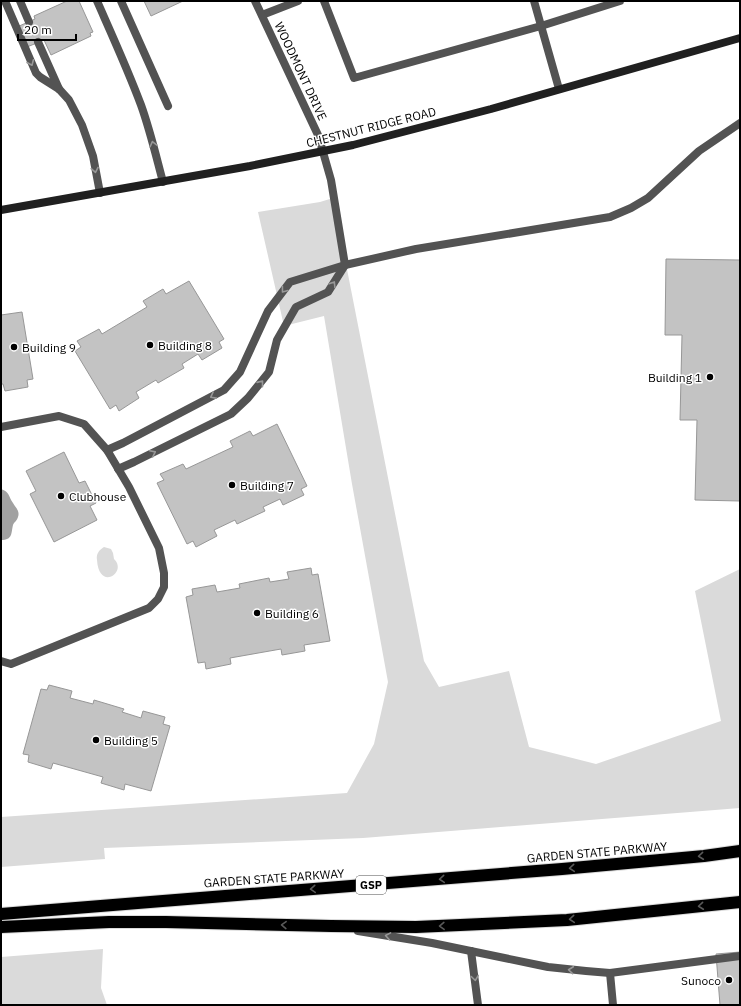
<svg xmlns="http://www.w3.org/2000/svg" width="741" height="1006" font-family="'IBM Plex Sans',sans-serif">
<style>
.green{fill:#dadada}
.water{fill:#a1a1a1}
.building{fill:#c3c3c3;stroke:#979797}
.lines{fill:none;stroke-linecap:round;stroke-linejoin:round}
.motorway-casing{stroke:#dbdbdb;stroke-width:14}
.service{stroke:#535353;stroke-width:8}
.minor{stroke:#535353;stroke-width:8}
.secondary{stroke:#202020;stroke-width:8}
.motorway{stroke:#000;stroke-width:12}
.oneway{stroke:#989898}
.oneway2{stroke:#595959}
.poi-dot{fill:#000;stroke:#fff;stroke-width:1.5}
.labels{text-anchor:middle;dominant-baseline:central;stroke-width:3;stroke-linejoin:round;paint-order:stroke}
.shield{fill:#fff;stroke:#4c4c4c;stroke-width:1}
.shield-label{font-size:11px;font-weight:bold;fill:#000}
.street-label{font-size:12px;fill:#000;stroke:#fff}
.poi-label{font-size:12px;fill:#000;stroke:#fff;text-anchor:start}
</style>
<rect width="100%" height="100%" fill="#fff"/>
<g class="green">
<polygon points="333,198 424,661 439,687 509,671 529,747 596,764 721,721 695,591 740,569 740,808 363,838 104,848 105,859 1,867 1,817 347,793 374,744 388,682 352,484 324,316 284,326 258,212 320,202"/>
<path d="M104,547L111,549L113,553L114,559C128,572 99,592 97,560C96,554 99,550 104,547Z"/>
<polygon points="103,949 101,988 107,1005 1,1005 1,957"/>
</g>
<path class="water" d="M1,489C10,492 8,496 13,503C16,508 20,511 18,517C17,521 14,522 13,525C11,533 13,540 1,540Z"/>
<g class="building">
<polygon points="67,1 79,1 93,32 90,33 91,36 51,55 44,40 27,47 17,27 35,19 34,16"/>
<polygon points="144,1 183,1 151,16"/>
<polygon points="666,259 740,260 740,501 695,500 697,420 680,420 682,335 665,335"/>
<polygon points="189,281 224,339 219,342 222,348 202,360 198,354 182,364 184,368 158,383 156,380 136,392 139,398 119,411 116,405 110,409 75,351 81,347 77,341 99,329 102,334 147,307 143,301 163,289 166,294"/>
<polygon points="22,312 33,379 27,380 28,387 5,391 3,384 1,384 1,315"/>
<polygon points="277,424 307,486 301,489 304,495 283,505 280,499 263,507 265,511 237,524 235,520 214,530 217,536 196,547 193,541 187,544 157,483 164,480 160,474 183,464 186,469 233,447 230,441 250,431 253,436"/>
<polygon points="64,452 79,483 85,481 96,503 90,506 97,520 54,542 30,494 36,491 26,471"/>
<polygon points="311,568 312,575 318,574 330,641 304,645 305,651 282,655 281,649 230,658 231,664 206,669 205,662 198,663 186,597 193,595 192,589 215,585 217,592 240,588 239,584 269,578 270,582 289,579 287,572"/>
<polygon points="49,685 72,691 70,698 93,704 94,700 124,709 122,712 141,718 143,711 165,717 163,724 170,726 151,791 125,784 124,790 101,783 103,777 53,763 51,769 28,762 29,755 23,754 41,689 47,690"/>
<polygon points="740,952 740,1005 720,1005 716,954"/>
</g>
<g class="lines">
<defs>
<g id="motorway">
<polyline points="1,914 562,869 704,856 740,851"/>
<polyline points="1,927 109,922 166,922 331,926 416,927 567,920 740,902"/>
</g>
</defs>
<use href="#motorway" class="motorway-casing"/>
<g class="service">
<polyline points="5,1 36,73 40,77 59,89 69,100 82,125 93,156 100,193"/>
<polyline points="20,1 29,22"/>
<path d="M97,1C112,35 128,70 141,105C150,130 156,156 163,182"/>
<polyline points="121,1 168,106"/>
<polyline points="324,1 354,78 541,26 620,1"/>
<polyline points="534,1 559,89"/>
<polyline points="262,15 298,1"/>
<polyline points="38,42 59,89"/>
<polyline points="1,427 59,416 84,424 107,450 129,487 159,548 164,573 164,587 158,599 149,608 11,664 1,661"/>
<polyline points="107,450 123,443 224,390 240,372 268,311 290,282 345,265 416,249 610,217 631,208 648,198 699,151 740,123"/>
<polyline points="118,469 134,462 231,414 248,398 269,372 277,340 296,307 328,292 345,265 331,180 323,152"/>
<polyline points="358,931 432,943 548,967 586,971 610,973 740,956"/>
<polyline points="471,951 478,1005"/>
<polyline points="610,973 613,1005"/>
</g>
<polyline class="minor" points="255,1 318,135 323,152"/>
<polyline class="secondary" points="1,210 250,166 353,145 491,109 740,38"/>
<use href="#motorway" class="motorway"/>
</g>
<defs><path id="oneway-chevron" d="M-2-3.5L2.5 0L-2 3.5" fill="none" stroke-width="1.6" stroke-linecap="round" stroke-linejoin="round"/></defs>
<g class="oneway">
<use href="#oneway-chevron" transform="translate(31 63) rotate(67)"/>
<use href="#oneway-chevron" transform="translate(153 144) rotate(-104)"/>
<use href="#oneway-chevron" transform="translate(95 170) rotate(79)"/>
<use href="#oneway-chevron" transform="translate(333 284) rotate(-58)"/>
<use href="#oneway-chevron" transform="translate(284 290) rotate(127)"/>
<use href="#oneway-chevron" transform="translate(261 383) rotate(-51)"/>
<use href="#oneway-chevron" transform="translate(213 396) rotate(152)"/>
<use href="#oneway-chevron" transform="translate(153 453) rotate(-26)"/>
<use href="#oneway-chevron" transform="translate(388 936) rotate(-170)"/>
<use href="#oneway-chevron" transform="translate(571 970) rotate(-174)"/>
<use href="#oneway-chevron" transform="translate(475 978) rotate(82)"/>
</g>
<g class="oneway2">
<use href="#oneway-chevron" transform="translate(701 856) rotate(174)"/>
<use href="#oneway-chevron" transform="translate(572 868) rotate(175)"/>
<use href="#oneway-chevron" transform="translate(442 879) rotate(175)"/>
<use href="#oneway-chevron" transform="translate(313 889) rotate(176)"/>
<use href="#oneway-chevron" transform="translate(701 906) rotate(174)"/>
<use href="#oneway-chevron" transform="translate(572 919) rotate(175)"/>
<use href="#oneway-chevron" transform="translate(284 925) rotate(-178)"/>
<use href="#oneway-chevron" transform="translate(442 926) rotate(178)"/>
</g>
<g class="poi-dot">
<circle cx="150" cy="345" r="4"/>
<circle cx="14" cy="347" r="4"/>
<circle cx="710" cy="377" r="4"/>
<circle cx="232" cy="485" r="4"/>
<circle cx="61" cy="496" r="4"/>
<circle cx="257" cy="613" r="4"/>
<circle cx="96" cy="740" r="4"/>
<circle cx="729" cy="980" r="4"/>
</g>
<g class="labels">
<rect class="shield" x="356" y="876" width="30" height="18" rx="3"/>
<g class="shield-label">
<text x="371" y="885">GSP</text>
</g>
<g class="street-label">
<text transform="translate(301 71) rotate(65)">WOODMONT DRIVE</text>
<text transform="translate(371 127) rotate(-14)">CHESTNUT RIDGE ROAD</text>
<text transform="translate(597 852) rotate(-5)">GARDEN STATE PARKWAY</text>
<text transform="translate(274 878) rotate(-4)">GARDEN STATE PARKWAY</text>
</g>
<g class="poi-label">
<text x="158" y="345">Building 8</text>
<text x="22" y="347">Building 9</text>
<text x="702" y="377" text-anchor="end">Building 1</text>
<text x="240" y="485">Building 7</text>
<text x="69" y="496">Clubhouse</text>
<text x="265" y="613">Building 6</text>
<text x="104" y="740">Building 5</text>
<text x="721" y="980" text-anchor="end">Sunoco</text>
</g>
</g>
<rect width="741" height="1006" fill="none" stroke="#000000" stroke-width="4"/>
<path d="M18 34v6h58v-6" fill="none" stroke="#000000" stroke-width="2"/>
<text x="24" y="34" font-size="12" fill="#000000" stroke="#ffffff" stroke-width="3" paint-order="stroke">20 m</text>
</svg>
